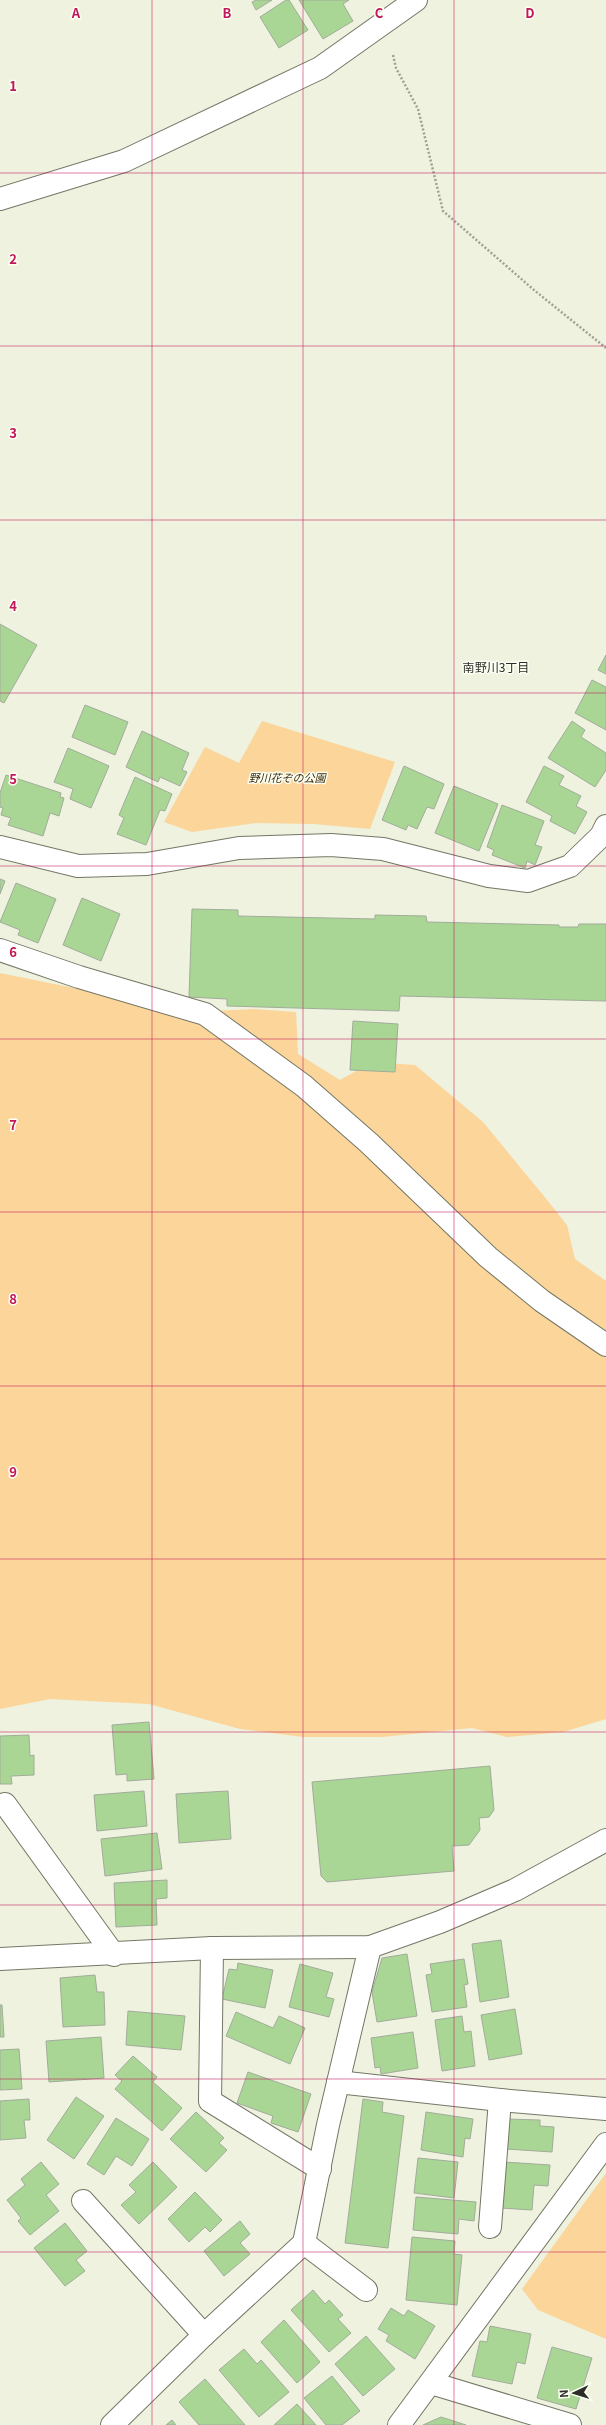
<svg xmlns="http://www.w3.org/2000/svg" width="606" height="2425" font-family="Georgia,'Noto Sans JP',serif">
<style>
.green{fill:#fbd599}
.building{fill:#aad695;stroke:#a1ac9b}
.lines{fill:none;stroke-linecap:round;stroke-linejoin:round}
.minor-casing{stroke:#747766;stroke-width:24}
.path{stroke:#9fa293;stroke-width:2.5;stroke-dasharray:2 2;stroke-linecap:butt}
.minor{stroke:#fff;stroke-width:22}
.grid{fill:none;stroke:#c2185b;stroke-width:1;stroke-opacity:0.55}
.labels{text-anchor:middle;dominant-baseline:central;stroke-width:3;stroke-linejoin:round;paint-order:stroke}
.park-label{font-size:11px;font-style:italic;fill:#3d2c0d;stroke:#fcfff3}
.neighbourhood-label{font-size:12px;fill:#2c2d26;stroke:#fcfff3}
.grid-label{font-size:13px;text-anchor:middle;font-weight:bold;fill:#c2185b;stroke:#fcfff3;stroke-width:3;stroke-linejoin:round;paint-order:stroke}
</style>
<rect width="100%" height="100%" fill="#eef2de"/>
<g class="green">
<polygon points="262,721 395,762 370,829 313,824 256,823 192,832 164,822 205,747 239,763"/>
<polygon points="0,973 192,1012 254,1009 296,1012 298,1054 340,1080 372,1062 415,1065 483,1122 543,1195 567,1225 575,1259 606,1281 606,1719 563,1732 507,1737 472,1728 382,1737 303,1737 240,1729 149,1704 50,1699 0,1709"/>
<polygon points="606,2173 606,2339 538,2310 522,2289"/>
</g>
<g class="building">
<polygon points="256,0 272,0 256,10 252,2"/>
<polygon points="286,0 289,0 308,30 279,48 260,17"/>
<polygon points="299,0 349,0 343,4 353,21 323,39"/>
<polygon points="0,624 37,645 4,703 0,701"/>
<polygon points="606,655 606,674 598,670"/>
<polygon points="592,680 606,687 606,730 575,713"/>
<polygon points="85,705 128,722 115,755 72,737"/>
<polygon points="572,721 585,730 581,737 606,753 606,770 595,787 548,758"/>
<polygon points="142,731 189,753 182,770 187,772 180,786 160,777 158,782 126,767"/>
<polygon points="68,748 109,766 91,808 70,799 73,789 54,782"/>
<polygon points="404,766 444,784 434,809 427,807 417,829 408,825 406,830 382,820"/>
<polygon points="544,766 564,776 559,785 581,796 576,806 587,812 575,834 550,821 552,816 526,802"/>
<polygon points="6,775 61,793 60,797 64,798 59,816 50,813 43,836 8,825 11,818 1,815 3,808 0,807 0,793"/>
<polygon points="135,777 172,794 165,811 160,810 146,845 117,834 124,818 119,815"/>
<polygon points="454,786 498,804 479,851 435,833"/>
<polygon points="502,805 544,821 535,845 542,847 535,865 527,861 525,868 492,855 494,850 487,847"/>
<polygon points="0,879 5,881 0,894"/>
<polygon points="16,883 56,899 38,943 18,935 20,930 0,922"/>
<polygon points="82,898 120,914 101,961 63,945"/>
<polygon points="192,909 238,910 238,916 375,919 375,915 426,916 427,922 559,925 559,927 578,927 579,924 606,924 606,1001 400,996 399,1011 227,1006 227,999 189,997"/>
<polygon points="353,1021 398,1024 395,1072 350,1070"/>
<polygon points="149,1722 154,1779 127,1781 127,1774 116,1775 112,1725"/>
<polygon points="29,1735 30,1756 34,1755 34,1775 11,1776 12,1784 0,1784 0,1736"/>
<polygon points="490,1766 494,1810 489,1817 479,1818 480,1830 469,1845 452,1846 454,1871 327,1882 321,1876 312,1782"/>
<polygon points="144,1791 147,1826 97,1831 94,1795"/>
<polygon points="228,1791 231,1839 179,1843 176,1794"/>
<polygon points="157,1833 162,1869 105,1876 101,1839"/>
<polygon points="167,1880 167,1898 156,1899 157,1925 116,1927 114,1883"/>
<polygon points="501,1940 509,1997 480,2002 472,1944"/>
<polygon points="407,1954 417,2016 377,2022 372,1992 382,1958"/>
<polygon points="464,1959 468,1984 464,1985 467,2007 432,2012 426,1975 432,1974 430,1964"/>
<polygon points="238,1963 273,1970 265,2008 222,1999 229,1969 237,1970"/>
<polygon points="300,1964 333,1973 326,1997 334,1999 329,2017 289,2007"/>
<polygon points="95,1975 97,1992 104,1992 105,2025 63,2027 60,1978"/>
<polygon points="0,2005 2,2005 4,2037 0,2037"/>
<polygon points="515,2009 522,2054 489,2060 481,2015"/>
<polygon points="128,2011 185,2016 181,2050 126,2045"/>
<polygon points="236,2012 273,2028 279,2016 305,2028 290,2064 226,2036"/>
<polygon points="462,2016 464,2032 471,2031 475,2066 442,2071 435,2020"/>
<polygon points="413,2032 418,2068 381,2074 380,2067 375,2068 371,2038"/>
<polygon points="101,2037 104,2078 49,2082 46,2041"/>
<polygon points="19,2049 22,2089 0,2090 0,2050"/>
<polygon points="133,2056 157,2077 153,2082 182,2108 162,2131 115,2089 122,2081 115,2075"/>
<polygon points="248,2072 311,2094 298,2132 271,2123 273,2116 237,2103"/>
<polygon points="76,2097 104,2116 74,2159 47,2140"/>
<polygon points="29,2099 30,2120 24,2120 26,2138 0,2140 0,2101"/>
<polygon points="363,2099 383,2102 382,2112 404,2116 388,2248 345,2243"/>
<polygon points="196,2112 224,2138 219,2143 227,2150 206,2172 170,2139"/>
<polygon points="426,2112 473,2119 470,2139 465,2138 463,2157 421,2150"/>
<polygon points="116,2118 149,2139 132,2166 116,2156 104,2175 87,2164"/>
<polygon points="507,2119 540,2120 540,2126 554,2127 552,2152 506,2149"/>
<polygon points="418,2158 458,2162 454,2198 414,2193"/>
<polygon points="41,2162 59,2184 46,2195 59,2211 30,2235 18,2221 21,2218 7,2200 25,2185 21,2179"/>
<polygon points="153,2162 177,2187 139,2224 121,2205 136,2192 129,2185"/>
<polygon points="504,2162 550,2165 548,2186 534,2185 532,2210 501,2208"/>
<polygon points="195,2192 222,2220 210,2232 205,2227 189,2242 168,2219"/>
<polygon points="416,2197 476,2202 474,2221 459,2219 458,2234 413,2230"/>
<polygon points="240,2221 250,2234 240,2243 250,2254 224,2276 204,2251"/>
<polygon points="65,2223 87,2251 76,2260 85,2271 65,2286 34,2248"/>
<polygon points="412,2237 455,2241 454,2254 462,2255 457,2305 406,2300"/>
<polygon points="313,2290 325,2304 329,2300 343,2315 338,2319 351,2333 329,2352 291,2310"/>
<polygon points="391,2308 404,2316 408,2310 435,2326 415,2359 386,2341 389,2335 378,2329"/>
<polygon points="284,2320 320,2362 297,2383 261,2342"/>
<polygon points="490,2326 531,2334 525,2364 517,2362 512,2384 472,2376 480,2341 487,2342"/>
<polygon points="366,2336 395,2369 363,2396 335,2364"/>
<polygon points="552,2347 592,2358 576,2409 537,2398"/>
<polygon points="244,2349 257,2364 261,2360 289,2392 259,2417 219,2370"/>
<polygon points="332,2376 360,2411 342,2425 326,2425 304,2398"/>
<polygon points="205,2379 245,2425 199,2425 179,2402"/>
<polygon points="297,2404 316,2425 274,2425"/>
<polygon points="441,2417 466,2425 423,2425"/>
<polygon points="172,2420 176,2425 166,2425"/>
</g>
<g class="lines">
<defs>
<g id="minor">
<polyline points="0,199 124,161 320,68 416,0"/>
<polyline points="0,847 78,866 147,864 239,848 331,845 383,849 489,876 528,881 570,866 601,836 606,826"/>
<polyline points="0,950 79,977 205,1014 304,1086 369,1143 488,1257 542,1301 606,1345"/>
<polyline points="5,1804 114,1955"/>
<polyline points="212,1948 210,2101 320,2169"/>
<polyline points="0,1959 212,1948 370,1947 440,1922 515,1890 606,1840"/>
<polyline points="338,2082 500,2100 606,2109"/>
<polyline points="83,2201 204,2335"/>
<polyline points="490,2227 500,2100"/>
<polyline points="304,2243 366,2290"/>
<polyline points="431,2383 570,2425"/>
<polyline points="112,2425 204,2335 304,2243 328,2125 370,1947"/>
<polyline points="399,2425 606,2144"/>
</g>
</defs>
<use href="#minor" class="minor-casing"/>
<polyline class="path" points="393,55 396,68 418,109 443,211 534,290 606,348"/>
<use href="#minor" class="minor"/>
</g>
<path class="grid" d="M152,0V2425M303,0V2425M454,0V2425M0,173H606M0,346H606M0,520H606M0,693H606M0,866H606M0,1039H606M0,1212H606M0,1386H606M0,1559H606M0,1732H606M0,1905H606M0,2079H606M0,2252H606"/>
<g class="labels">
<g class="park-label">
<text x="287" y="777">野川花ぞの公園</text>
</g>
<g class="neighbourhood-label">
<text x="496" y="666">南野川3丁目</text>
</g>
</g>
<g class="grid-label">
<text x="76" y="18">A</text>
<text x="227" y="18">B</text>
<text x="379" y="18">C</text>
<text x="530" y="18">D</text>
<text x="13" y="91">1</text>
<text x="13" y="264">2</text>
<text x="13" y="438">3</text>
<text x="13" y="611">4</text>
<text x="13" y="784">5</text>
<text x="13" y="957">6</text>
<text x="13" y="1130">7</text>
<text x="13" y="1304">8</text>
<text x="13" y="1477">9</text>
</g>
<g transform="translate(574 2393) rotate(266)" stroke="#fcfff3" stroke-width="3" paint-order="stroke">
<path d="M0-3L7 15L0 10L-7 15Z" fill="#2c2d26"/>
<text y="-6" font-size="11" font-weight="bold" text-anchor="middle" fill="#2c2d26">N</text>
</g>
</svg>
